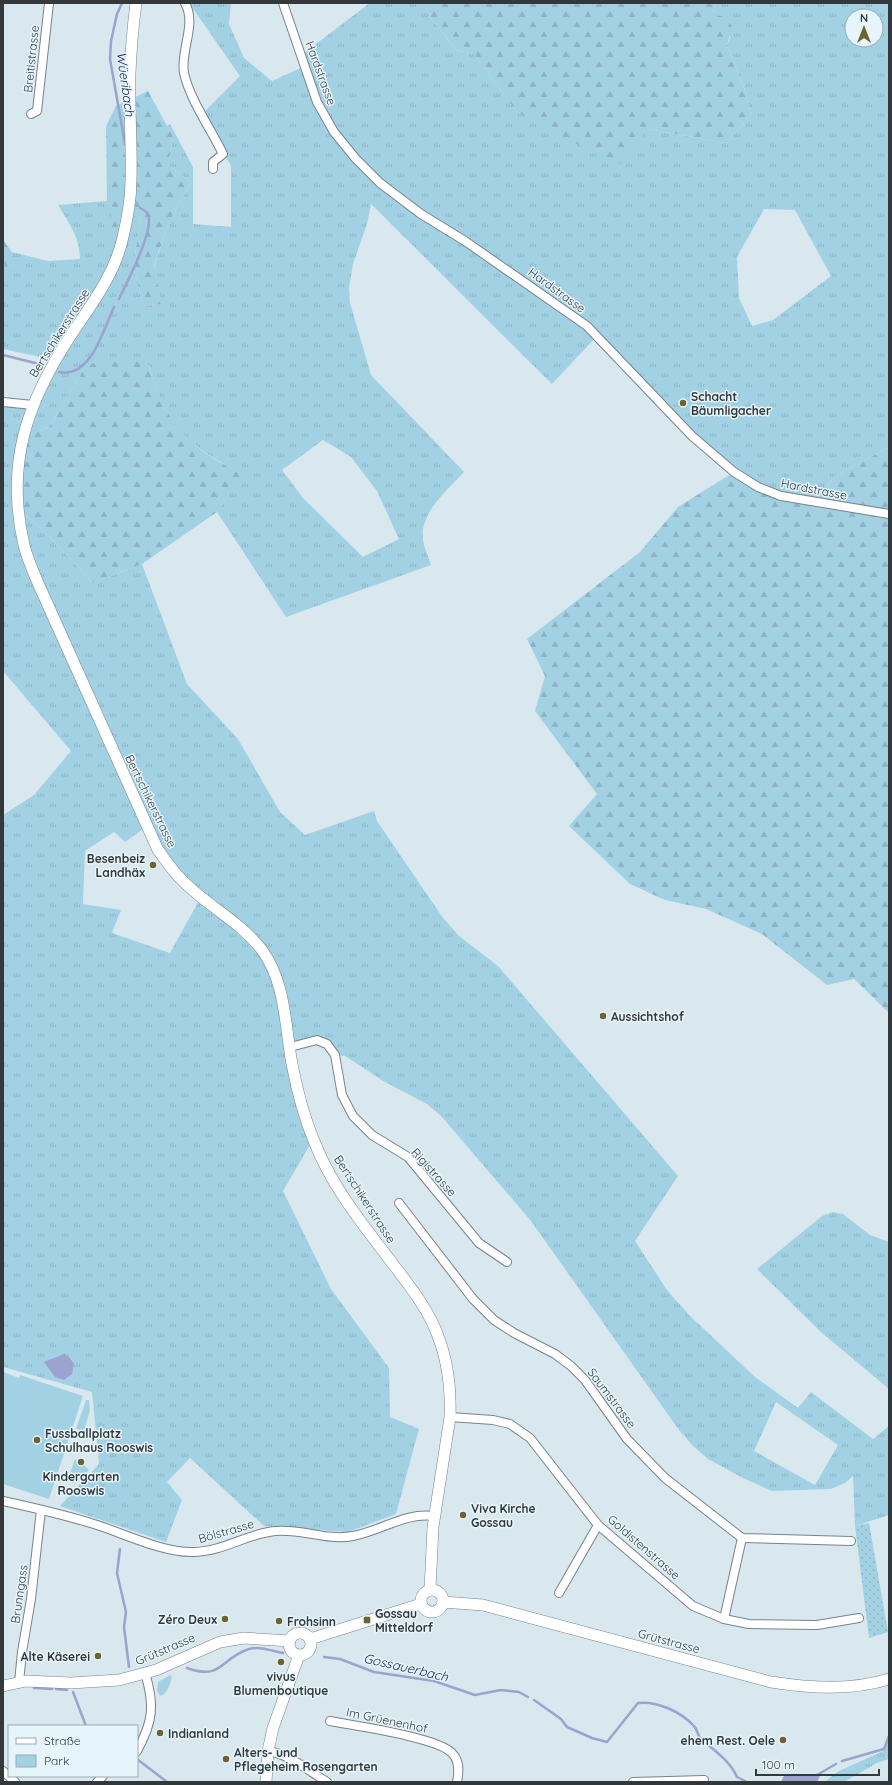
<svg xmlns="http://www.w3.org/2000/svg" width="892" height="1785" font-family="Quicksand,sans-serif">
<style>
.grass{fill:url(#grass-tufts);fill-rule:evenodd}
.forest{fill:url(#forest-firs)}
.park{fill:#a3d1e4}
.garden{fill:url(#garden-dots)}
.water{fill:#9ba3ce}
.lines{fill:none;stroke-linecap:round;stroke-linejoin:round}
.stream{stroke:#9ba3ce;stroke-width:2.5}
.street-casing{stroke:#768489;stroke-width:10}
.secondary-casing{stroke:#768489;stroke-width:12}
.street{stroke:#fff;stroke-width:8}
.secondary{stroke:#fff;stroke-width:11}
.poi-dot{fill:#6e622f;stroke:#e6f5fb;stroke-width:1.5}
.labels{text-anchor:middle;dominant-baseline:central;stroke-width:3;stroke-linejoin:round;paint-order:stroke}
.street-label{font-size:12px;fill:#33393b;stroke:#e6f5fb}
.poi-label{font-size:12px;font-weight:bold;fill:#33393b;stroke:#e6f5fb;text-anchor:start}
.water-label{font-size:13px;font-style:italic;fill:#202358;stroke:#e6f5fb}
</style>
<defs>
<pattern id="grass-tufts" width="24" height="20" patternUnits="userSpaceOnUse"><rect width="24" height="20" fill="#a3d1e4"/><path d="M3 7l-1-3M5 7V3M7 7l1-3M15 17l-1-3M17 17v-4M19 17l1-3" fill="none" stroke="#8db4c4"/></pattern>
<pattern id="forest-firs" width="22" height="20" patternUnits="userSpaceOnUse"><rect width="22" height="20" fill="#a3d1e4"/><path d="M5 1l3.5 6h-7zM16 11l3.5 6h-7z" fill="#8db4c4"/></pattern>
<pattern id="garden-dots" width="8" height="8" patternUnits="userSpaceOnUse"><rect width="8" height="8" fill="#a3d1e4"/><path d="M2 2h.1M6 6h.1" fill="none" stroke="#8db4c4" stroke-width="1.8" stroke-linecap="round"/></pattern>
</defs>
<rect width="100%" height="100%" fill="#d9e8ee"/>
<g class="grass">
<path d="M189,3H231L229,24L244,58L272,81L305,66L304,53L370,3H424L432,19L456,50L474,54L517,112L648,129L726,143L751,115L745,90L727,46L730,37L724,17L713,14L715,3H889V447L834,477L815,503L758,487L692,436L597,336L552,384L371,204L367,224L353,264L349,288L350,303L371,375L464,472C446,492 416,515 424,545C426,552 429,559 431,565L286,617L217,512L241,475C225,464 207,455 192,443C169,424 155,393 149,365L87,364L50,426L22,439L19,509L48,535L93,583L142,564L187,684L238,739L280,812L305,835L374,811L377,821L443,918L459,936L498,966L678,1176L635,1241L667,1290L689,1315L755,1377L798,1408L811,1392L873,1439L889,1426V1515L855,1526L853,1476L845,1483L831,1489L772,1491L743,1478L708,1459L693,1446L679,1430L531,1221L442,1117L427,1104L385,1082L345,1056L335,1055L317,1040L290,1047L315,1136L283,1191L331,1289L389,1368L390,1417L419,1429L396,1514L348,1532L264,1526L190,1458L167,1482L182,1500L166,1542L60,1506L99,1464L92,1392L3,1367V815L34,795L71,751L3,671V402L33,405L54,360L3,349V260L6,267L16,264L12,252L48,261L80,259C80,238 69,223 58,205L107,201L112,207L141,218L133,267L144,306L161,304L154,267L168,224L191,182L168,165L173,137L167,126L170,124L193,167V224L231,227V166L202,114L240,76ZM852,16H876V40H852ZM764,209L795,210L831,276L773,320L752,326L739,298L737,257ZM323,440L351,457L377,491L399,539L363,557L303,498L282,470ZM146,827L201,897L170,953L112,933L121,910L83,904L85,851L114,832L125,842ZM776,1402L838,1445L815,1485L754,1451Z"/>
<polygon points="833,1212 843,1214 870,1235 889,1242 889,1389 822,1333 757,1269 822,1216"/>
<polygon points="889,1734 889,1759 877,1763 844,1782 824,1782 839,1771 883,1751"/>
</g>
<g class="forest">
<polygon points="424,3 715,3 713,14 724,17 732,26 727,46 745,90 751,115 726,143 648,129 618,166 517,112 474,54 456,50 432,19"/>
<polygon points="148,91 173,137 168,165 191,182 168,224 154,266 162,304 144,306 133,267 141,218 128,213 121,243 109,242 112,207 107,201 106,126 116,106"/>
<polygon points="3,240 12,252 17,264 6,267 3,260"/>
<path d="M139,360L149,365C155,394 169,421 190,441C203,454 226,465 242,475L217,512L142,564L93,583L48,535L19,509L22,439L50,426L87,364Z"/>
<polygon points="889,447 889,1013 854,979 827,985 762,934 706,909 665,900 630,884 569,826 597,794 535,711 545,676 527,639 640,552 678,507 734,472 758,487 815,503 834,477"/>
</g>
<g class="park">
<polygon points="3,1372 19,1378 20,1375 83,1396 49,1499 3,1484"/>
<polygon points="86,1400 89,1400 90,1410 84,1431 76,1429"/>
<polygon points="75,1459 81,1466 83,1464 89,1470 78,1481 70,1473"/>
<path d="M170,1675L172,1677C170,1684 168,1694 160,1696L157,1690L158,1682Z"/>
</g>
<polygon class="garden" points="869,1523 888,1632 869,1638 855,1526"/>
<g class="water">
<polygon points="64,1354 69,1357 74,1364 72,1374 64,1380 55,1377 44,1362"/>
<polygon points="821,1774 817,1782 781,1782 783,1777 786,1775"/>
</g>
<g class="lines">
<g class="stream">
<polyline points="122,3 117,14 111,41 110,59 125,144"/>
<path d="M119,299C126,284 157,226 147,213C146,211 142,209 140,208"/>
<polyline points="3,355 43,365"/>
<path d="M59,372C91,379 103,330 114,307"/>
<polyline points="120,1549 117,1573 126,1612 124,1627 129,1667"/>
<polyline points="324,1657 340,1659 374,1672 434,1681 475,1695 501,1690 519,1692 528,1697"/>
<path d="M187,1668C223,1681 220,1658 249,1649C261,1646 272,1651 283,1653"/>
<polyline points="34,1688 52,1689"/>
<polyline points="56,1689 67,1690"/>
<polyline points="73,1692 86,1726"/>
<path d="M534,1700L561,1719L567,1727L592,1738L607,1742L638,1703C658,1701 681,1712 694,1726C698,1730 697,1735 701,1739C714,1750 730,1761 737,1777L747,1782"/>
<polyline points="137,1759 167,1782"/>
<polyline points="842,1761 884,1749 889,1736"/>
<polyline points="817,1775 836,1764"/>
</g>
<defs>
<g id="street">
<path d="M185,3C197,24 180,51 184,73C190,100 211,129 223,154L213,162V169"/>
<polyline points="283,3 317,102 334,132 356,159 380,183 421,214 465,241 587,326 692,436 734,472 758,487 781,496 889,514"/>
<polyline points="31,114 37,111 49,3"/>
<polyline points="3,402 33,405"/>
<polyline points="290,1047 317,1040 327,1044 335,1055 342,1095 353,1116 372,1135 408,1157 479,1243 507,1262"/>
<polyline points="399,1203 473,1299 494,1320 514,1333 555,1354 571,1366 585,1380 627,1439 665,1478 742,1538 851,1541"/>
<polyline points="450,1417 493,1420 510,1424 530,1438 598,1525 693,1606 724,1619 749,1624 817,1625 859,1618"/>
<path d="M3,1501C35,1508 66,1515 97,1525C125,1534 164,1553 193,1552C222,1552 246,1534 275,1531C301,1528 326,1541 353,1536C381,1531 405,1512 434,1516"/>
<polyline points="559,1593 598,1525"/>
<polyline points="724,1619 742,1538"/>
<polyline points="19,1682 22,1652 31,1599 41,1510"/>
<path d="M330,1721C355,1726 437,1737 452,1753C460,1761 459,1772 457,1782"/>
<path d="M137,1751C153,1722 155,1705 145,1673"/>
<path d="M268,1751C289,1754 309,1771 327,1782"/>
<polyline points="3,1771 15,1782"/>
<polyline points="97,1782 103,1776"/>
<polyline points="633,1782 704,1780"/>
</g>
<g id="secondary">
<path d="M136,3C133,26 131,50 130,73C129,109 132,145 131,180C131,201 127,221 122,241C114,275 91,305 71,335C27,402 5,464 24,545C27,558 33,571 38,583L158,850C165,859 172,870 180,878C205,905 240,921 262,950C286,983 285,1027 292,1064C297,1090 304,1117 314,1141C332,1188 366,1228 396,1268C412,1289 429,1311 438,1336C448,1362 451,1389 450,1417L433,1527L430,1590"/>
<circle cx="432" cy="1601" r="11"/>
<path d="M443,1602L483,1605L771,1682C810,1688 850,1691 889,1679"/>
<circle cx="300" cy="1644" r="11"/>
<polyline points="310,1639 421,1604"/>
<polyline points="3,1686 26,1681 71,1683 119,1680 156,1670 220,1642 244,1638 290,1641"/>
<polyline points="266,1782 268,1751 273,1728 299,1655"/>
</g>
</defs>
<use href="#street" class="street-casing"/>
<use href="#secondary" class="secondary-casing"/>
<use href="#street" class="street"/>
<use href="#secondary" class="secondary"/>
</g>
<g class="poi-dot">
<circle cx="683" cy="403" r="4"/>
<circle cx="153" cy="865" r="4"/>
<circle cx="603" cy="1016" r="4"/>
<circle cx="37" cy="1440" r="4"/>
<circle cx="81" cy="1462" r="4"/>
<circle cx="463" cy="1515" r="4"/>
<circle cx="225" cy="1619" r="4"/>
<rect x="363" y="1616" width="8" height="8" rx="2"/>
<circle cx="279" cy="1621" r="4"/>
<circle cx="98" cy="1656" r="4"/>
<circle cx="281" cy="1662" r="4"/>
<circle cx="160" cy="1733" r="4"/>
<circle cx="783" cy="1740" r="4"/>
<circle cx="226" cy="1759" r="4"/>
</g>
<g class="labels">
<g class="street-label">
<text transform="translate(31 59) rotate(-84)">Breitistrasse</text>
<text transform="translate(321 73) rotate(70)">Hardstrasse</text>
<text transform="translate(557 290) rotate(36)">Hardstrasse</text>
<text transform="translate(59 333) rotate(-58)">Bertschikerstrasse</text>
<text transform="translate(814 489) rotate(11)">Hardstrasse</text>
<text transform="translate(151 801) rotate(64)">Bertschikerstrasse</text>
<text transform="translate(434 1172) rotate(48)">Rigistrasse</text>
<text transform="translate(365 1199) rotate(57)">Bertschikerstrasse</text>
<text transform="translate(612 1398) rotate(53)">Saumstrasse</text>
<text transform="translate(226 1531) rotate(-16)">Bölstrasse</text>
<text transform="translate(644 1547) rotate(41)">Goldistenstrasse</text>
<text transform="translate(19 1594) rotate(-82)">Brunngass</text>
<text transform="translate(669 1641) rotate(15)">Grütstrasse</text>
<text transform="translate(165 1649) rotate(-23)">Grütstrasse</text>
<text transform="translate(387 1720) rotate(12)">Im Grüenenhof</text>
</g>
<g class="poi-label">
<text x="691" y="396">Schacht<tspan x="691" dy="14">Bäumligacher</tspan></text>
<text x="145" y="858" text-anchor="end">Besenbeiz<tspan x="145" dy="14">Landhäx</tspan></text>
<text x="611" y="1016">Aussichtshof</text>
<text x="45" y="1433">Fussballplatz<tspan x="45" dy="14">Schulhaus Rooswis</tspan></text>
<text x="81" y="1476" text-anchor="middle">Kindergarten<tspan x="81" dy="14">Rooswis</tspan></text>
<text x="471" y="1508">Viva Kirche<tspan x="471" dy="14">Gossau</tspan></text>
<text x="375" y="1613">Gossau<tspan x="375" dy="14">Mitteldorf</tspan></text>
<text x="217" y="1619" text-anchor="end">Zéro Deux</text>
<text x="287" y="1621">Frohsinn</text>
<text x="90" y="1656" text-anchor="end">Alte Käserei</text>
<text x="281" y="1676" text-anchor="middle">vivus<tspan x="281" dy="14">Blumenboutique</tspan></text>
<text x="168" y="1733">Indianland</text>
<text x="775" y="1740" text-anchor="end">ehem Rest. Oele</text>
<text x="234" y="1752">Alters- und<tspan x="234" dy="14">Pflegeheim Rosengarten</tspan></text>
</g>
<g class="water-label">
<text transform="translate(126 84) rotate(82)">Wüeribach</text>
<text transform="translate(406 1667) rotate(13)">Gossauerbach</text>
</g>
</g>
<rect width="892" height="1785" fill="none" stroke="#33393b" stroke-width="8"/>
<rect x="8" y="1725" width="130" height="52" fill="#e6f5fb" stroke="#9eaaae"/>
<rect x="16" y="1738" width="20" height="6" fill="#ffffff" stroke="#9eaaae"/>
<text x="44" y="1745" font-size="12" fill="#33393b">Straße</text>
<rect x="16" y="1755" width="20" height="12" fill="#a3d1e4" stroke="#9eaaae"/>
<text x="44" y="1765" font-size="12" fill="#33393b">Park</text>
<g transform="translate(864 28)"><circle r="19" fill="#e6f5fb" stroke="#9eaaae"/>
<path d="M0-3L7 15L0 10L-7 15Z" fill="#6e622f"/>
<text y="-6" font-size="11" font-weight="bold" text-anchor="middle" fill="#33393b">N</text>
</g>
<path d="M756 1769v6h123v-6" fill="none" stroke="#33393b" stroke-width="2"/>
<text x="762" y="1769" font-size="12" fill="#33393b" stroke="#e6f5fb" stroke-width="3" paint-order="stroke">100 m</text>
</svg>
